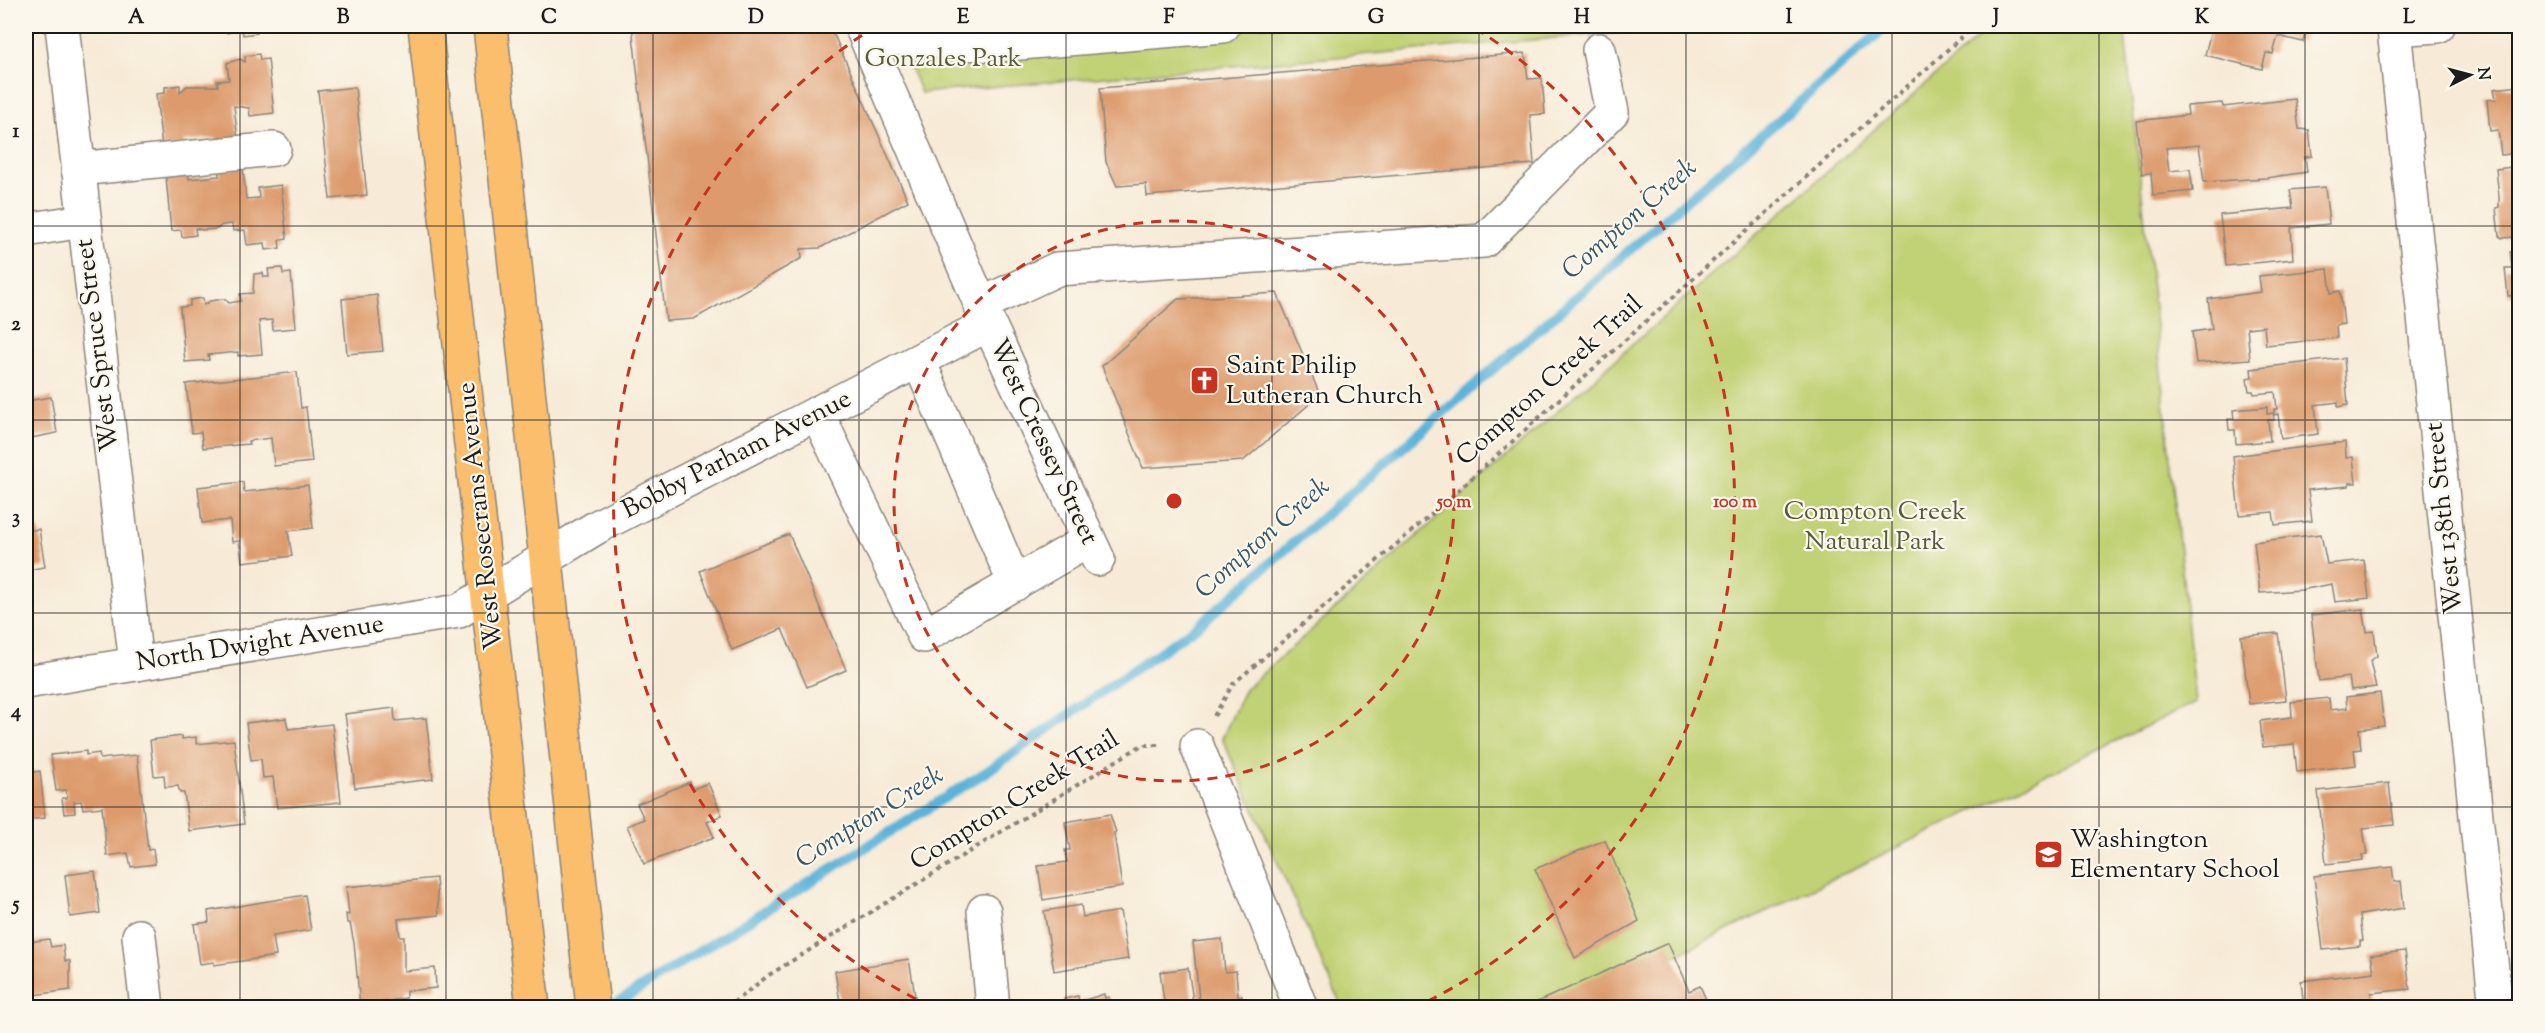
<svg xmlns="http://www.w3.org/2000/svg" width="2545" height="1033" font-family="'Sorts Mill Goudy',serif">
<style>
.green{fill:#c1d174;stroke:#6e7648;stroke-width:1.5}
.lines{fill:none;stroke-linecap:round;stroke-linejoin:round}
.stream{stroke:#5cb3d9;stroke-width:10}
.building{fill:#dd9b6d}
.minor-casing{stroke:#8a847a;stroke-width:36}
.major-casing{stroke:#8a847a;stroke-width:36}
.path{stroke:#8a847a;stroke-width:4;stroke-dasharray:4.5 4.5;stroke-linecap:butt}
.minor{stroke:#fff;stroke-width:33}
.major{stroke:#fabe6d;stroke-width:33}
.grid{fill:none;stroke:#1c1c1c;stroke-width:1.5;stroke-opacity:0.55}
.ring{fill:none;stroke:#c8321e;stroke-width:3;stroke-dasharray:10 8}
.labels{text-anchor:middle;dominant-baseline:central;stroke-width:4.5;stroke-linejoin:round;paint-order:stroke}
.park-label{font-size:26px;fill:#565b3b;stroke:#fbf7ec}
.street-label{font-size:26px;fill:#1c1c1c;stroke:#fbf7ec}
.poi-label{font-size:26px;fill:#1c1c1c;stroke:#fbf7ec;text-anchor:start}
.water-label{font-size:27px;font-style:italic;fill:#365868;stroke:#fbf7ec}
.centre{fill:#c8321e;stroke:#fbf7ec;stroke-width:3}
.ring-label{font-size:18px;text-anchor:middle;font-weight:bold;fill:#c8321e;stroke:#fbf7ec;stroke-width:4.5;stroke-linejoin:round;paint-order:stroke}
.neatline{fill:none;stroke:#1c1c1c;stroke-width:2}
.grid-label{font-size:20px;text-anchor:middle;font-weight:bold;fill:#1c1c1c}
</style>
<rect width="100%" height="100%" fill="#fbf7ec"/>
<filter id="ink" filterUnits="userSpaceOnUse"><feTurbulence type="fractalNoise" baseFrequency=".0167" numOctaves="2"/><feDisplacementMap in="SourceGraphic" scale="12" xChannelSelector="R" yChannelSelector="G"/><feConvolveMatrix kernelMatrix="1 2 1 2 8 2 1 2 1" color-interpolation-filters="sRGB"/></filter>
<filter id="wash" filterUnits="userSpaceOnUse"><feTurbulence type="fractalNoise" baseFrequency=".008" numOctaves="4" result="noise"/><feDisplacementMap in="SourceGraphic" scale="24" xChannelSelector="R" yChannelSelector="G"/><feGaussianBlur stdDeviation="1.35" result="paint"/><feColorMatrix in="noise" values="0 0 0 0 0 0 0 0 0 0 0 0 0 0 0 0 0 1.4 0 .05"/><feComposite in="paint" operator="in"/></filter>
<g filter="url(#wash)">
<rect width="100%" height="100%" fill="#f7ebd7"/>
<g class="green">
<polygon points="893,26 1694,26 921,93"/>
<polygon points="1991,26 2124,26 2196,702 1568,1008 1342,1007 1222,738 1245,689"/>
</g>
<g class="lines">
<polyline class="stream" points="609,1008 986,772 1199,625 1887,26"/>
</g>
<g id="blocks">
<g class="building">
<polygon points="223,26 256,26 257,33 243,35 242,29 227,33"/>
<polygon points="632,26 830,26 908,201 820,248 801,249 802,258 694,319 666,321"/>
<polygon points="2212,26 2307,26 2303,42 2278,36 2273,54 2266,53 2262,69 2205,55"/>
<polygon points="1525,53 1528,79 1542,78 1545,114 1530,115 1534,164 1147,196 1146,184 1117,186 1106,162 1100,88"/>
<polygon points="259,54 260,60 268,59 274,113 250,116 249,108 234,106 238,140 216,143 215,138 184,141 184,145 162,148 156,94 165,93 165,87 180,85 180,92 187,86 218,86 217,81 229,80 227,63 240,59 245,62 245,56"/>
<polygon points="2520,86 2520,153 2501,155 2498,130 2490,131 2487,100 2496,99 2494,89"/>
<polygon points="355,87 367,195 330,199 318,91"/>
<polygon points="2295,99 2299,129 2309,130 2312,156 2305,157 2307,172 2266,178 2204,182 2199,145 2166,148 2169,171 2190,169 2193,191 2153,195 2151,173 2142,174 2136,121 2188,115 2187,106 2222,103 2223,107"/>
<polygon points="2520,166 2520,239 2516,237 2502,238 2499,236 2496,208 2499,207 2499,196 2496,169"/>
<polygon points="243,167 246,199 259,198 258,188 281,185 287,239 279,240 280,248 266,250 265,243 247,245 245,230 233,231 232,224 222,225 217,229 202,230 195,228 196,235 182,237 181,230 171,231 166,177 188,174 189,179 219,176 219,170"/>
<polygon points="2325,187 2329,224 2291,228 2293,259 2226,266 2220,215 2293,208 2290,190"/>
<polygon points="2520,251 2520,295 2508,296 2505,268 2512,268 2510,252"/>
<polygon points="282,268 283,274 291,273 296,328 273,330 272,320 259,321 262,354 238,356 238,352 208,355 209,360 185,362 180,307 190,306 190,300 203,298 204,305 210,301 225,299 229,303 241,301 240,294 253,293 254,274 263,273 264,277 269,277 268,269"/>
<polygon points="2328,269 2331,293 2340,291 2344,324 2336,325 2337,338 2266,345 2264,326 2247,328 2250,359 2196,363 2192,332 2212,329 2208,299 2261,292 2259,276"/>
<polygon points="1277,293 1320,395 1243,461 1143,468 1102,366 1178,299"/>
<polygon points="377,295 383,351 347,354 342,299"/>
<polygon points="2344,358 2348,405 2338,407 2338,402 2315,405 2318,434 2281,439 2278,414 2274,415 2274,409 2277,409 2275,392 2254,394 2253,391 2249,391 2247,378 2252,377 2251,369"/>
<polygon points="26,372 30,389 26,390"/>
<polygon points="297,372 301,408 306,407 312,462 274,466 271,438 248,441 249,444 203,448 201,432 192,433 186,384"/>
<polygon points="51,397 57,433 26,439 26,401"/>
<polygon points="2267,407 2267,414 2273,413 2274,420 2268,420 2270,441 2236,444 2235,430 2229,430 2228,419 2234,419 2233,410"/>
<polygon points="2345,442 2346,458 2353,457 2356,483 2349,483 2349,486 2308,490 2312,521 2275,525 2273,512 2239,515 2233,456"/>
<polygon points="243,482 244,492 308,485 313,528 288,531 292,556 242,562 239,541 232,542 230,520 202,523 198,487"/>
<polygon points="39,529 45,567 26,570 26,531"/>
<polygon points="789,534 846,670 807,687 782,629 732,650 700,571"/>
<polygon points="2321,534 2327,564 2364,560 2369,598 2335,602 2332,584 2301,590 2260,593 2254,542"/>
<polygon points="2363,609 2367,632 2374,631 2377,656 2370,661 2376,687 2351,690 2349,677 2319,681 2311,615"/>
<polygon points="2278,633 2286,700 2249,704 2241,636"/>
<polygon points="2380,693 2384,726 2359,729 2361,749 2354,750 2356,765 2297,772 2294,744 2263,747 2260,721 2292,717 2291,702 2329,698 2330,710 2347,708 2346,697"/>
<polygon points="394,708 395,721 426,718 433,779 355,788 345,714"/>
<polygon points="286,718 288,729 332,724 341,802 277,808 273,777 263,778 261,759 251,760 246,723"/>
<polygon points="182,736 182,739 196,737 196,744 234,740 244,824 189,831 184,793 180,793 178,786 165,787 164,775 154,776 150,740"/>
<polygon points="86,751 86,755 99,753 100,759 137,755 148,850 153,849 155,864 131,867 128,853 107,856 102,807 83,809 81,801 74,802 75,813 64,814 62,798 67,798 66,790 56,791 51,755"/>
<polygon points="40,771 45,818 26,820 26,773"/>
<polygon points="690,782 693,789 708,783 722,815 707,822 714,837 644,864 627,826 644,819 637,804"/>
<polygon points="2389,783 2394,825 2363,828 2367,855 2362,855 2363,860 2326,864 2318,791"/>
<polygon points="1110,814 1116,832 1114,833 1122,887 1043,900 1038,866 1067,862 1065,850 1070,850 1065,822"/>
<polygon points="1605,840 1639,921 1575,958 1535,869"/>
<polygon points="2392,867 2394,882 2401,881 2404,908 2360,915 2363,941 2360,941 2360,946 2323,950 2314,876"/>
<polygon points="95,871 100,913 70,917 65,875"/>
<polygon points="436,878 439,915 398,919 400,937 404,937 404,971 435,968 436,988 406,991 406,998 360,1006 354,943 350,923 347,923 346,914 349,915 346,887"/>
<polygon points="305,895 311,930 273,936 276,956 214,965 214,962 200,964 194,924 209,922 208,911"/>
<polygon points="1081,905 1083,917 1120,911 1128,959 1054,971 1044,911"/>
<polygon points="49,939 51,947 63,945 65,961 70,961 70,990 26,996 26,950 30,950 29,942"/>
<polygon points="1222,939 1225,972 1236,971 1238,996 1242,996 1243,1008 1200,1008 1193,942"/>
<polygon points="1668,943 1689,991 1700,986 1710,1008 1524,1008"/>
<polygon points="2405,951 2410,989 2371,993 2373,1008 2304,1008 2301,981 2374,972 2371,955"/>
<polygon points="909,959 917,1008 841,1008 835,971"/>
<polygon points="1188,968 1194,1008 1165,1008 1160,972"/>
<polygon points="1104,994 1105,998 1109,997 1111,1008 1052,1008 1065,1004 1064,999 1078,996 1079,1002"/>
</g>
</g>
</g>
<g filter="url(#ink)">
<use href="#blocks" fill-opacity="0" stroke="#8a847a" stroke-width="1.5"/>
<g class="lines">
<defs>
<g id="minor">
<polyline points="62,26 136,664"/>
<polyline points="861,26 989,324 1098,559"/>
<polyline points="2438,26 2394,29 2496,1008"/>
<polyline points="866,37 996,45 1223,26"/>
<polyline points="78,169 274,149"/>
<polyline points="26,230 83,221"/>
<polyline points="980,305 1057,269 1484,241 1612,112 1599,50"/>
<polyline points="919,361 1015,584"/>
<polyline points="817,413 924,636 1089,540"/>
<polyline points="26,682 459,611 597,527 989,324"/>
<polyline points="1197,746 1301,1008"/>
<polyline points="984,911 993,1008"/>
<polyline points="139,936 147,1008"/>
</g>
<g id="major">
<polyline points="425,26 533,1008"/>
<polyline points="490,26 593,1008"/>
</g>
</defs>
<use href="#minor" class="minor-casing"/>
<use href="#major" class="major-casing"/>
<g class="path">
<polyline points="1214,716 1233,684 1433,513 1974,26"/>
<polyline points="726,1008 769,975 1142,745 1161,745"/>
</g>
<use href="#minor" class="minor"/>
<use href="#major" class="major"/>
</g>
</g>
<path class="grid" d="M240,26V1008M446,26V1008M653,26V1008M859,26V1008M1066,26V1008M1272,26V1008M1479,26V1008M1686,26V1008M1892,26V1008M2099,26V1008M2305,26V1008M26,226H2520M26,420H2520M26,613H2520M26,807H2520"/>
<g class="ring">
<circle cx="1174" cy="501" r="280"/>
<path d="M932 1007A561 561 0 0 1 873 28M1475 28A561 561 0 0 1 1416 1007"/>
</g>
<defs>
<symbol id="church-square" viewBox="-11 -11 22 22"><rect x="-9" y="-9" width="18" height="18" rx="4" fill="#c8321e" stroke="#fbf7ec"/><path d="M-1.2-6h2.4v3.5h3.3v2.4h-3.3V6h-2.4V-.1h-3.3v-2.4h3.3Z" fill="#fff"/></symbol>
<symbol id="school-square" viewBox="-11 -11 22 22"><rect x="-9" y="-9" width="18" height="18" rx="4" fill="#c8321e" stroke="#fbf7ec"/><path d="M0-5L7-2L0 1L-7-2ZM-4 1L0 2.5L4 1V4Q0 6-4 4Z" fill="#fff"/></symbol>
</defs>
<g fill-rule="evenodd">
<use href="#church-square" x="1188" y="364" width="33" height="33"/>
<use href="#school-square" x="2032" y="838" width="33" height="33"/>
</g>
<g class="labels">
<g class="park-label">
<text x="943" y="59">Gonzales Park</text>
<text x="1875" y="512">Compton Creek<tspan x="1875" dy="30">Natural Park</tspan></text>
</g>
<g class="street-label">
<text transform="translate(98 345) rotate(-97)">West Spruce Street</text>
<text transform="translate(1550 381) rotate(-42)">Compton Creek Trail</text>
<text transform="translate(1043 442) rotate(65)">West Cressey Street</text>
<text transform="translate(737 455) rotate(-27)">Bobby Parham Avenue</text>
<text transform="translate(481 516) rotate(-96)">West Rosecrans Avenue</text>
<text transform="translate(2445 518) rotate(-96)">West 138th Street</text>
<text transform="translate(260 644) rotate(-9)">North Dwight Avenue</text>
<text transform="translate(1015 801) rotate(-32)">Compton Creek Trail</text>
</g>
<g class="poi-label">
<text x="1226" y="366">Saint Philip<tspan x="1226" dy="30">Lutheran Church</tspan></text>
<text x="2070" y="840">Washington<tspan x="2070" dy="30">Elementary School</tspan></text>
</g>
<g class="water-label">
<text transform="translate(1630 220) rotate(-41)">Compton Creek</text>
<text transform="translate(1263 539) rotate(-41)">Compton Creek</text>
<text transform="translate(870 818) rotate(-32)">Compton Creek</text>
</g>
</g>
<circle cx="1174" cy="501" r="9" class="centre"/>
<g class="ring-label">
<text x="1454" y="507">50 m</text>
<text x="1735" y="507">100 m</text>
</g>
<rect width="2545" height="1033" fill="none" stroke="#fbf7ec" stroke-width="66"/>
<g transform="translate(2470 75) rotate(84)" stroke="#fbf7ec" stroke-width="4.5" paint-order="stroke">
<path d="M0-4.5L10 22L0 15L-10 22Z" fill="#1c1c1c"/>
<text y="-9" font-size="16" font-weight="bold" text-anchor="middle" fill="#1c1c1c">N</text>
</g>
<rect x="33" y="33" width="2479" height="967" class="neatline"/>
<g class="grid-label">
<text x="136" y="23">A</text>
<text x="343" y="23">B</text>
<text x="549" y="23">C</text>
<text x="756" y="23">D</text>
<text x="963" y="23">E</text>
<text x="1169" y="23">F</text>
<text x="1376" y="23">G</text>
<text x="1582" y="23">H</text>
<text x="1789" y="23">I</text>
<text x="1996" y="23">J</text>
<text x="2202" y="23">K</text>
<text x="2409" y="23">L</text>
<text x="16" y="137">1</text>
<text x="16" y="330">2</text>
<text x="16" y="523">3</text>
<text x="16" y="717">4</text>
<text x="16" y="910">5</text>
</g>
</svg>
